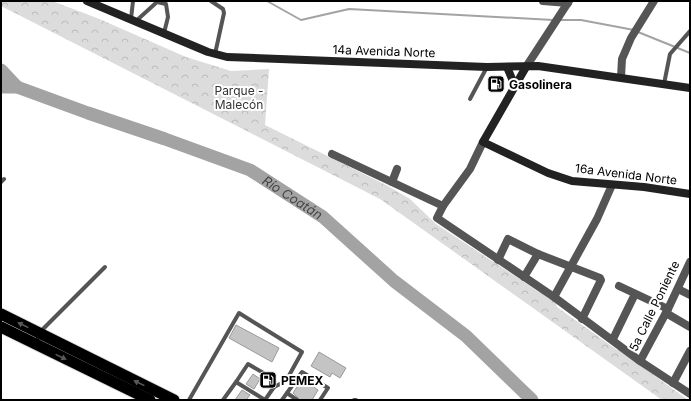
<svg xmlns="http://www.w3.org/2000/svg" width="691" height="401" font-family="Inter,sans-serif">
<style>
.forest{fill:url(#forest-crowns)}
.lines{fill:none;stroke-linecap:round;stroke-linejoin:round}
.stream{stroke:#a3a3a3;stroke-width:2}
.river{stroke:#a3a3a3;stroke-width:13}
.building{fill:#c4c4c4;stroke:#999}
.trunk-casing{stroke:#dbdbdb;stroke-width:13}
.service{stroke:#555;stroke-width:4}
.minor{stroke:#555;stroke-width:8}
.secondary{stroke:#222;stroke-width:8}
.trunk{stroke:#000;stroke-width:11}
.oneway{fill:#595959}
.labels{text-anchor:middle;dominant-baseline:central;stroke-width:4;stroke-linejoin:round;paint-order:stroke}
.street-label{font-size:12px;fill:#000;stroke:#fff}
.poi-label{font-size:12px;font-weight:bold;fill:#000;stroke:#fff;text-anchor:start}
.park-label{font-size:12px;fill:#333;stroke:#fff}
.water-label{font-size:13px;font-style:italic;fill:#444;stroke:#fff}
</style>
<defs>
<pattern id="forest-crowns" width="20" height="18" patternUnits="userSpaceOnUse"><rect width="20" height="18" fill="#dcdcdc"/><path d="M2 6a3 3 0 1 1 6 0M12 15a3 3 0 1 1 6 0" fill="none" stroke="#bbb"/></pattern>
</defs>
<rect width="100%" height="100%" fill="#fff"/>
<path class="forest" d="M1,1H52L97,18L186,57L231,71L269,69L265,125L388,186L410,199L436,224L539,292C549,293 555,297 557,307L617,350L622,348L633,360L688,400H662L380,199L1,6Z"/>
<g class="lines">
<g class="stream">
<polyline points="267,1 301,20 349,9 553,20"/>
<polyline points="559,20 581,20 634,30"/>
<polyline points="638,32 690,53"/>
</g>
<g class="river">
<polyline points="1,70 17,87"/>
<path id="s1" d="M1,87H17L88,113L165,139L250,170L323,217L394,281L466,336L532,400"/>
</g>
</g>
<g class="building">
<polygon points="236,325 279,348 272,362 229,338"/>
<polygon points="319,352 346,368 340,378 332,373 330,377 311,366"/>
<polygon points="253,374 260,379 254,389 246,384"/>
<polygon points="302,379 318,390 312,400 300,400 293,393"/>
<polygon points="242,390 250,395 246,400 235,400"/>
</g>
<g class="lines">
<defs>
<g id="trunk">
<polyline points="1,314 174,400"/>
<polyline points="1,327 150,400"/>
</g>
</defs>
<use href="#trunk" class="trunk-casing"/>
<g class="service">
<polyline points="211,1 223,9 224,13 215,54"/>
<polyline points="131,19 133,1"/>
<polyline points="136,21 157,2 166,4 168,17 164,33"/>
<polyline points="664,84 670,54 690,31"/>
<polyline points="470,99 487,67"/>
<polyline points="1,182 4,179"/>
<polyline points="35,344 43,329 105,267"/>
<polyline points="236,382 248,364 267,375 274,387"/>
<polyline points="287,393 297,400"/>
<polyline points="189,400 239,313 302,352 286,381 274,387 265,400"/>
<polyline points="223,400 236,382 265,400"/>
<polyline points="282,400 302,372 328,388 320,400"/>
<polyline points="354,400 356,400"/>
</g>
<g class="minor">
<polyline points="543,1 568,3"/>
<polyline points="526,67 569,1"/>
<polyline points="621,77 622,59 631,38 654,1"/>
<polyline points="483,142 470,169 443,206 437,218 554,297 640,361 690,394"/>
<polyline points="332,154 443,206"/>
<polyline points="392,182 397,169"/>
<polyline points="498,260 508,239 538,254 600,278 601,280 582,319"/>
<polyline points="524,277 538,254"/>
<polyline points="619,286 668,309"/>
<polyline points="678,289 690,295"/>
<polyline points="554,297 597,219 612,185"/>
<polyline points="666,313 690,327"/>
<polyline points="613,339 635,294"/>
<polyline points="640,361 668,309 690,262"/>
<polyline points="673,383 690,351"/>
</g>
<g class="secondary">
<polyline points="87,1 208,52 227,57 487,67 538,66 690,88"/>
<polyline points="507,67 515,86"/>
<polyline points="526,67 483,142 548,173 572,181 644,187 690,194"/>
</g>
<use href="#trunk" class="trunk"/>
</g>
<defs><path id="oneway-solid" d="M-6-.8H1V-3.2L6.5 0L1 3.2V.8H-6Z"/></defs>
<g class="oneway">
<use href="#oneway-solid" transform="translate(23 325) rotate(-154)"/>
<use href="#oneway-solid" transform="translate(61 357) rotate(26)"/>
<use href="#oneway-solid" transform="translate(139 383) rotate(-154)"/>
</g>
<defs>
<symbol id="fuel-square" viewBox="-11 -11 22 22"><rect x="-9" y="-9" width="18" height="18" rx="4" fill="#000" stroke="#fff"/><path d="M-5.5-6h7V0h2V4h1.3V-2.5L3-4.5l.8-.8L6-3V5H2.5V1h-1V6h-7ZM-4.2-4.7v3.2H.2V-4.7Z" fill="#fff"/></symbol>
</defs>
<g fill-rule="evenodd">
<use href="#fuel-square" x="486" y="74" width="20" height="20"/>
<use href="#fuel-square" x="258" y="370" width="20" height="20"/>
</g>
<g class="labels">
<g class="street-label">
<text transform="translate(384 51) rotate(2)">14a Avenida Norte</text>
<text transform="translate(626 174) rotate(7)">16a Avenida Norte</text>
<text transform="translate(654 306) rotate(-64)">5a Calle Poniente</text>
</g>
<g class="poi-label">
<text x="509" y="84">Gasolinera</text>
<text x="281" y="380">PEMEX</text>
</g>
<g class="park-label">
<text x="239" y="90">Parque -<tspan x="239" dy="14">Malecón</tspan></text>
</g>
<g class="water-label">
<text stroke="none"><textPath href="#s1" startOffset="314">Río Coatán</textPath></text>
</g>
</g>
<rect width="691" height="401" fill="none" stroke="#000000" stroke-width="4"/>
</svg>
